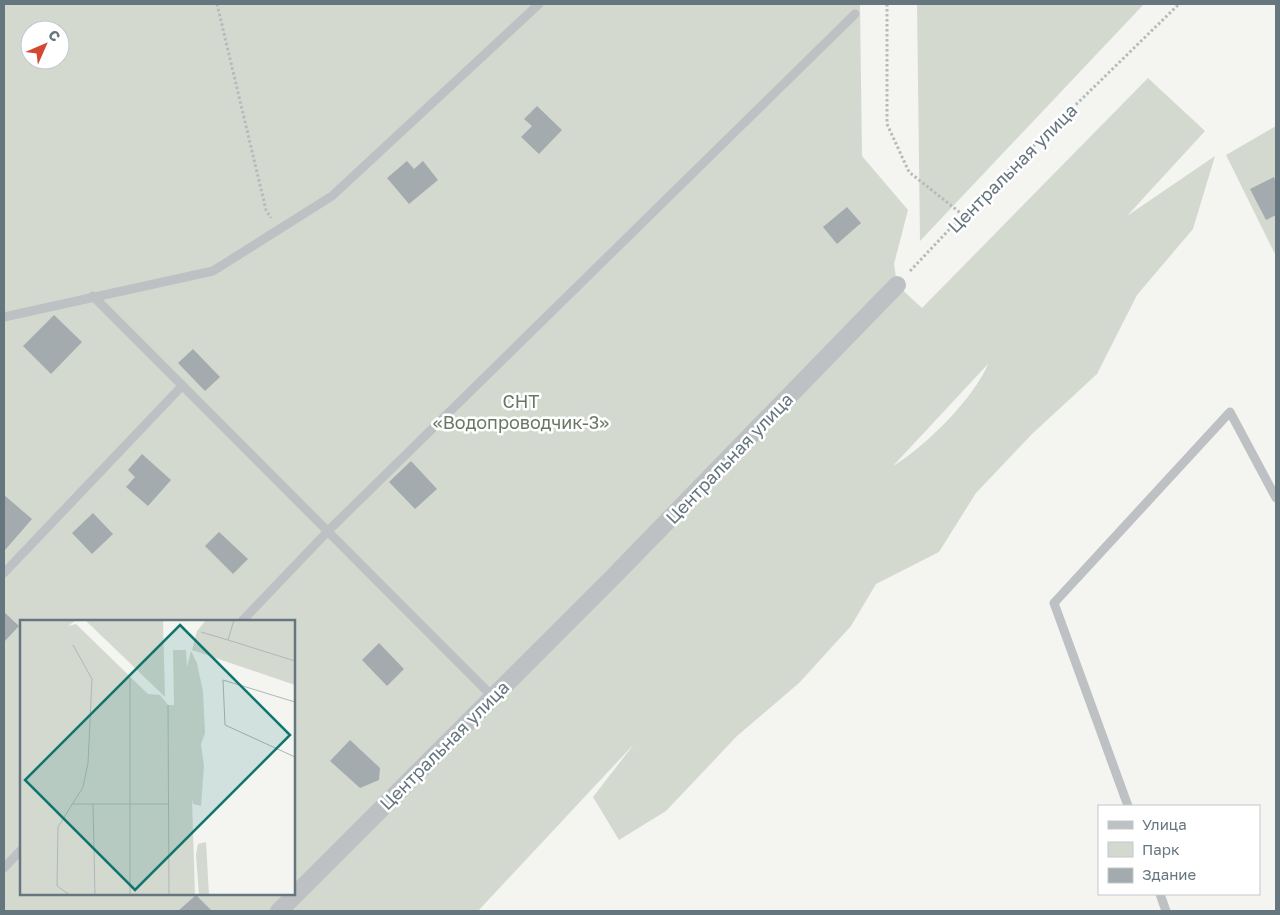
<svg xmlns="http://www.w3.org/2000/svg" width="1280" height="915" font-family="'Golos Text',sans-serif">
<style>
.green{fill:#d4d9d0;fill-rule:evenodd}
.building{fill:#a4abaf}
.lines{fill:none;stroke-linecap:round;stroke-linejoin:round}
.path{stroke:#b7babc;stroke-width:3;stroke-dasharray:2.5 2.5;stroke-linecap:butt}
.lane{stroke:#bdc1c4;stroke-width:9}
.street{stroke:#bdc1c4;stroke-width:18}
.labels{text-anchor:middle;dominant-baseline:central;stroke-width:5;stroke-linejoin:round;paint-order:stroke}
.street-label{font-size:18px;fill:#66767f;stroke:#fff}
.park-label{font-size:18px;fill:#6a7764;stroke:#fff}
.inset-road{fill:none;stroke:#aeb7b9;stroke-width:1}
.view{fill:#0f766e;fill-opacity:0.15;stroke:#0f766e;stroke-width:2.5}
.inset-edge{fill:none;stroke:#66767f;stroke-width:2.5}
</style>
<rect width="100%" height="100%" fill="#f4f4f1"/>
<g class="green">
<path d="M4,4H860L862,156L908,210L894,264L897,285L922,308L1148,78L1205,131L1127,216L1215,156L1193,229L1137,295L1097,374L1032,434L976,493L939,552L876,584L851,626L799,683L737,736L666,811L619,840L593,797L634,744L478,911H4ZM30,30H60V60H30ZM988,364C975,397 924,448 893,466ZM21,621H294V894H21Z"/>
<polygon points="917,4 1144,4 920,241"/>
<polygon points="1276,126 1276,256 1226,155"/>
</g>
<g class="building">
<polygon points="537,106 562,130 539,154 521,137 532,126 524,119"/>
<polygon points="407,161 414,169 423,161 438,180 409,204 387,178"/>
<polygon points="1274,177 1276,182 1276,215 1266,220 1250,189"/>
<polygon points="847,207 861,223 837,244 823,227"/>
<polygon points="54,315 82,342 51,374 23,346"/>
<polygon points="193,349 220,377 205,391 178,363"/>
<polygon points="142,454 171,480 148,506 126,487 135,477 128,470"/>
<polygon points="411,461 437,489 415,509 389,482"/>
<polygon points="4,495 32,519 5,550 4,549"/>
<polygon points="93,513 113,534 92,554 72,533"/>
<polygon points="219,532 248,559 233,574 205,546"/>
<polygon points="4,612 19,626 4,642"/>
<polygon points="379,643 404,669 387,686 362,660"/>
<polygon points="350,740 380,768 379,780 360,788 330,761"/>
<polygon points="196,895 212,911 178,911"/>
</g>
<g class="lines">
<g class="path">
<polyline points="217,4 266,210 271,218"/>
<polyline points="887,4 887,124 909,172 963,215"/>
<polyline points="910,271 963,215 1179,4"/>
</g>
<g class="lane">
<polyline points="93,296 492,696"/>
<polyline points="4,317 213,271 332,196 539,4"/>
<polyline points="4,573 181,387"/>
<polyline points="242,621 328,531 855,14"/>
<polyline points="1128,806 1054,603 1230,412 1276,498"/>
<polyline points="4,868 21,850"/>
<polyline points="1160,894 1166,911"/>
</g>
<polyline class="street" points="279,911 614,576 897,285"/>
</g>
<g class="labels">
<g class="street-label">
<text transform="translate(1012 168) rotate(-45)">Центральная улица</text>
<text transform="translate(729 458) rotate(-46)">Центральная улица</text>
<text transform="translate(444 745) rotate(-45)">Центральная улица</text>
</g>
<g class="park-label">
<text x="521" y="401">СНТ<tspan x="521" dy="21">«Водопроводчик-3»</tspan></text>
</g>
</g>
<g transform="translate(20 620)">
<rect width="275" height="275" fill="#f4f4f1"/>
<path d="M0,0H56L48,6L56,4L128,74L140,75L148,85H154L153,30H166L167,47L171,31L177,43L183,72L185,113L181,124L184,146L181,186L173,184L172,180L175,275H0ZM65,0H143L145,77L87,21ZM186,0H275V65L172,30L177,11ZM186,222L189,275H179L176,235L178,224Z" fill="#d4d9d0"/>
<path class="inset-road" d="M214,0L208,20L275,41M181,12L208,20M110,58V275M275,82L203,60L205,105L275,137M148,85L149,275M52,184H148M73,184L75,275M50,275L37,266L38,207L63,167L68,143L72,59L53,25"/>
<path class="view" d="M160,5L270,115L115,270L5,160Z"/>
<rect width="275" height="275" class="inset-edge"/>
</g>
<rect width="1280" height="915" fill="none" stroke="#66767f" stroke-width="10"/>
<rect x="1098" y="805" width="162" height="90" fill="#ffffff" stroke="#c2c8cc"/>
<rect x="1108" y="821" width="25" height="8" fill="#bdc1c4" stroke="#c2c8cc"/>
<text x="1142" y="830" font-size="15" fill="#66767f">Улица</text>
<rect x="1108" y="842" width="25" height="15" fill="#d4d9d0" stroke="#c2c8cc"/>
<text x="1142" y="855" font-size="15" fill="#66767f">Парк</text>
<rect x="1108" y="868" width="25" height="15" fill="#a4abaf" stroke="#c2c8cc"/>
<text x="1142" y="880" font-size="15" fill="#66767f">Здание</text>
<g transform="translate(45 45) rotate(45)"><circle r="24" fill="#ffffff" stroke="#c2c8cc"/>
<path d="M0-4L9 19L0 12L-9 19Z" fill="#d34832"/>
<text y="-8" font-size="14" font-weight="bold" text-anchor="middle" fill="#66767f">С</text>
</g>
</svg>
